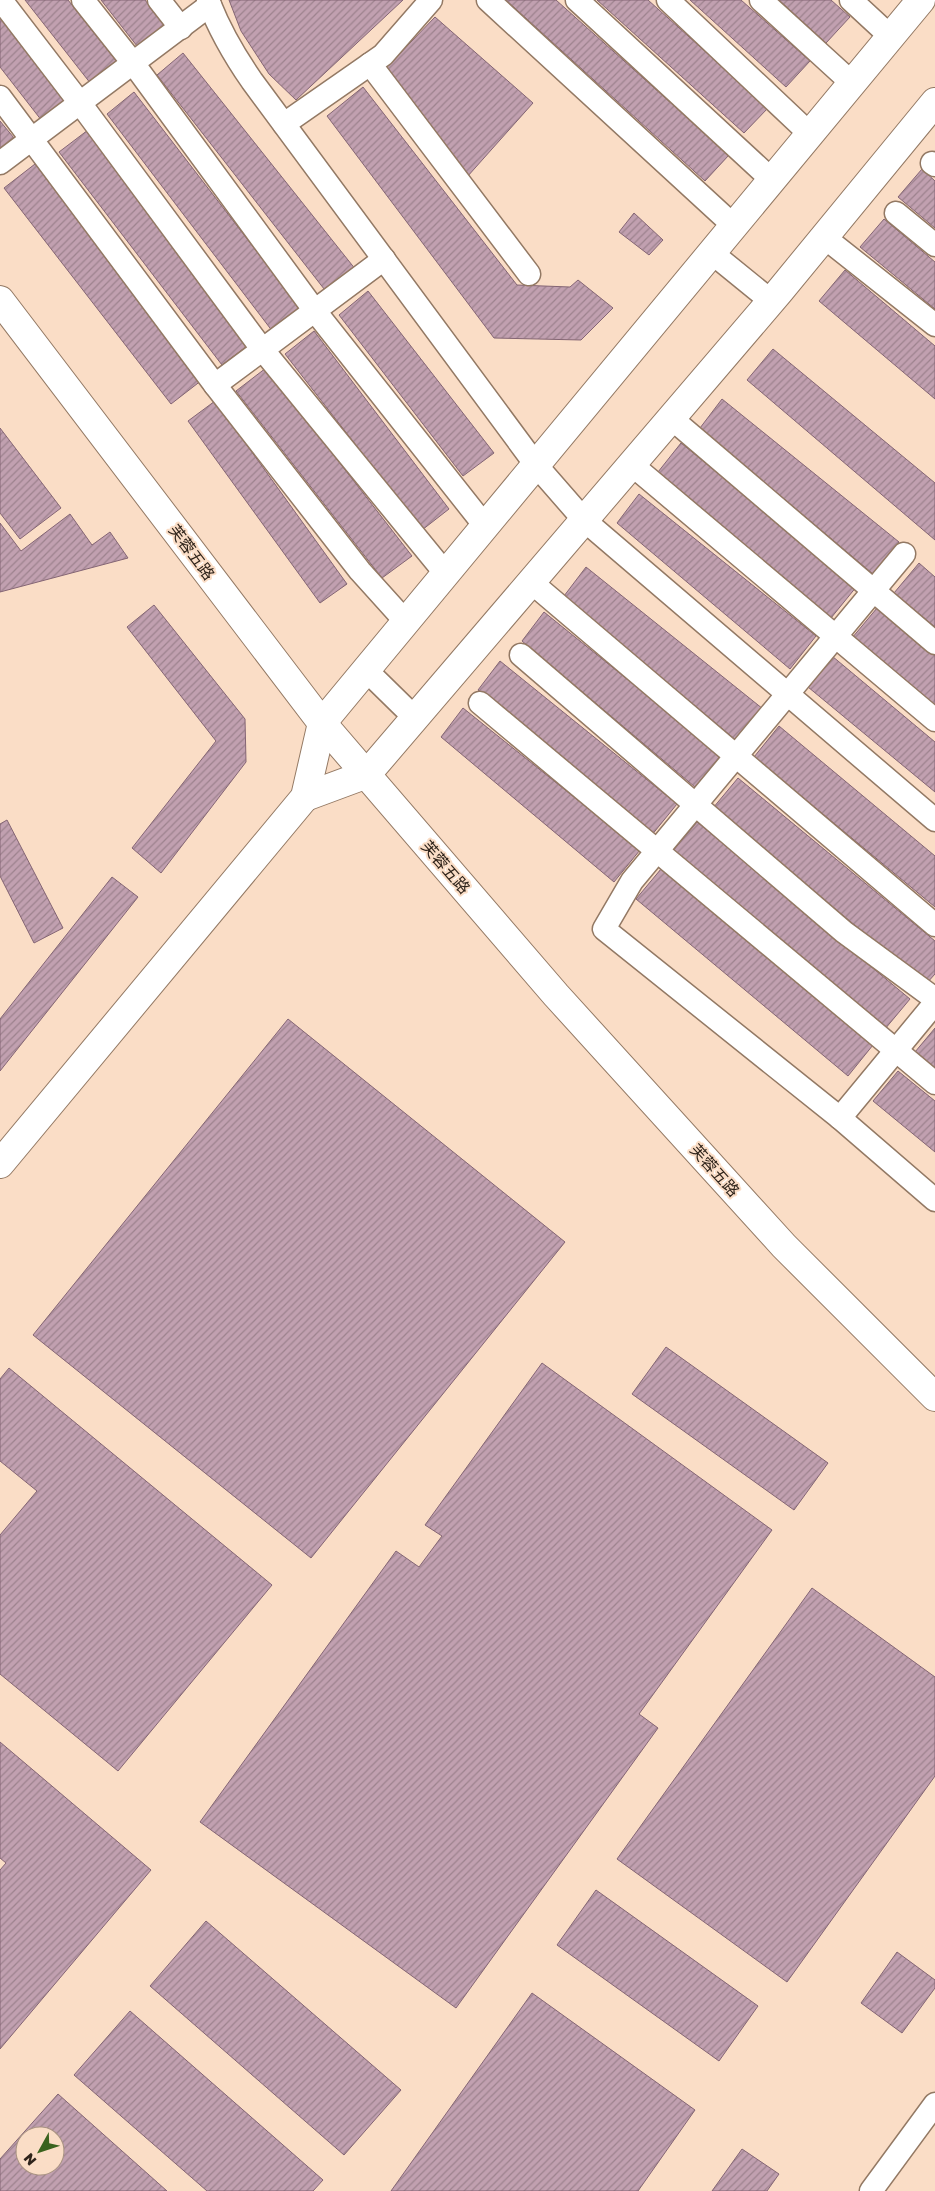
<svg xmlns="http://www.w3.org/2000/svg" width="935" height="2191" font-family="'Golos Text','Noto Sans SC',sans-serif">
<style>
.building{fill:url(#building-hatch);stroke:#846574;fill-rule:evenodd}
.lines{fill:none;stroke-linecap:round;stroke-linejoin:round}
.street-casing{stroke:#937964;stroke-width:25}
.secondary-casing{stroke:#937964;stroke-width:30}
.street{stroke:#fff;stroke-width:22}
.secondary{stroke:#fff;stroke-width:28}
.labels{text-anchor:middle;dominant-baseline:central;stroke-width:4;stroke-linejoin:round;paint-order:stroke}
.street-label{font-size:16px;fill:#2f241b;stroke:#faddc6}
</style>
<defs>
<pattern id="building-hatch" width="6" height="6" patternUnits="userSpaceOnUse" patternTransform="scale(1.25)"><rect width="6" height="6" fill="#c1a0b0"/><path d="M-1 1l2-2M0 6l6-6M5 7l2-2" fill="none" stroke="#9d828e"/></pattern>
</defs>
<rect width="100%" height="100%" fill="#faddc6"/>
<g class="building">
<polygon points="25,0 68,0 118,63 91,84"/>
<polygon points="101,0 145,0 164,25 137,46"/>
<polygon points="229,0 403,0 296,100 269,74 241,31"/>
<polygon points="506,0 556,0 729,155 705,181"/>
<polygon points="597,0 648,0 768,108 744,133"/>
<polygon points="690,0 741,0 810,61 786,87"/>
<polygon points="779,0 831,0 850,17 826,43"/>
<polygon points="0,11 70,100 42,121 0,67"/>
<polygon points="435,17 533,103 467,177 386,68"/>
<polygon points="183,53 356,270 328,294 157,75"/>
<polygon points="363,87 517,285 570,287 578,280 613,308 581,340 494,338 327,116"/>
<polygon points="134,92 301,309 273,332 107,114"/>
<polygon points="0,121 14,138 0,149"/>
<polygon points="88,130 251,343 222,365 59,152"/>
<polygon points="35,164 202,380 171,404 4,188"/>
<polygon points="922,169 935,181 935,228 898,197"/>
<polygon points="634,213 663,240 649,255 619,232"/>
<polygon points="884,219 935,262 935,309 860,247"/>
<polygon points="845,270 935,346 935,399 819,301"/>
<polygon points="368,291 494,453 463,476 339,315"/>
<polygon points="314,331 449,509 422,530 285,354"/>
<polygon points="773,349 935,483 935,540 747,380"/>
<polygon points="266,368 412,556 382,578 236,391"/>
<polygon points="722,399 899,542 873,574 700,428"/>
<polygon points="215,401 347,584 320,603 188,421"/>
<polygon points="0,428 61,508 20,539 0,513"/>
<polygon points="681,443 857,586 831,618 658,472"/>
<polygon points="639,494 816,636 790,669 617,523"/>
<polygon points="70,514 92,545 110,532 128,558 0,592 0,523 21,551"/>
<polygon points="919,563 935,577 935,627 894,593"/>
<polygon points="586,567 763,709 737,741 564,596"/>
<polygon points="154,605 245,719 246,762 161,873 132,848 216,741 127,627"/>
<polygon points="877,608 935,656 935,707 852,638"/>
<polygon points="544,612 721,755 695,787 522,641"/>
<polygon points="832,656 935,742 935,792 808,687"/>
<polygon points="500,661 677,804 651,836 478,690"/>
<polygon points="463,708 640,850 614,882 441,737"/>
<polygon points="779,726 935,856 935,907 754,757"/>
<polygon points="738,778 935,941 935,974 926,984 713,808"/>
<polygon points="7,820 63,928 34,943 0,876 0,824"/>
<polygon points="697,822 910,999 885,1029 672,852"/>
<polygon points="661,869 873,1045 848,1076 636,899"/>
<polygon points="112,877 138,897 0,1071 0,1019"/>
<polygon points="288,1019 565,1242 311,1558 33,1335"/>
<polygon points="935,1028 935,1069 915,1052"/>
<polygon points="898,1071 935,1101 935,1152 873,1101"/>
<polygon points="666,1347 828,1463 794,1510 632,1394"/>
<polygon points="542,1363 772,1530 639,1714 658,1728 456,2008 200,1822 396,1551 419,1567 442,1536 425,1525"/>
<polygon points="9,1368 272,1585 118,1771 0,1674 0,1535 37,1491 0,1461 0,1379"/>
<polygon points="812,1588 935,1677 935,1776 787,1982 617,1859"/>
<polygon points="0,1742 151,1870 0,2049 0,1870 6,1863 0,1858"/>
<polygon points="596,1890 758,2006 719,2061 557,1945"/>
<polygon points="206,1921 401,2090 344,2155 150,1986"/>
<polygon points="897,1952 935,1980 935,1988 902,2033 861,2003"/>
<polygon points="532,1993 695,2110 638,2191 391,2191"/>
<polygon points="130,2011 323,2180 313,2191 207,2191 74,2075"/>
<path d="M58,2094L167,2191H0V2159ZM25,2136H55V2166H25Z"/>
<polygon points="742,2149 779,2174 767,2191 712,2191"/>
</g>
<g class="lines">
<defs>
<g id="street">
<polyline points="1,0 80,103 262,349 446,574"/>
<polyline points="83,0 133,63 315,311 485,526"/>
<polyline points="159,0 181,28"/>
<path d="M208,0C219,29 234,55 252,81L536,465L584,520L935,820"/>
<polyline points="488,0 734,226"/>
<polyline points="577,0 772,180"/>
<polyline points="668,0 810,134"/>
<polyline points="761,0 852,83"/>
<polyline points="851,0 891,37"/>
<polyline points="370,64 529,274"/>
<polyline points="0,97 215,385 360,571 406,622"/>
<polyline points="284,124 383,55 431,0"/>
<polyline points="0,163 210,5"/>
<polyline points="932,163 935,165"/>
<polyline points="896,213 935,245"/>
<polyline points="824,237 935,325"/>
<polyline points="712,253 771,301"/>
<polyline points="215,385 384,259"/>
<polyline points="671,418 935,643"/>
<polyline points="631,464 935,720"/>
<polyline points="904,554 632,881 604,929 840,1118 935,1200"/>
<polyline points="531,582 935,925"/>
<polyline points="521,655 844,932 935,999"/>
<polyline points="366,670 415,718"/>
<polyline points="480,703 935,1083"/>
<polyline points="840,1118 935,1003"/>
<polyline points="871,2191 935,2104"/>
</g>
<g id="secondary">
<polyline points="0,300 322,723 556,995 784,1246 935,1397"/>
<polyline points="305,797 367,774 779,292 935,102"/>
<polyline points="0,1164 305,797 322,723 921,0"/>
</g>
</defs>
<use href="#street" class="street-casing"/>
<use href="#secondary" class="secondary-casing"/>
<use href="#street" class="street"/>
<use href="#secondary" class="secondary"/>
</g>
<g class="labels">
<g class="street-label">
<text transform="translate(192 552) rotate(53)">芙蓉五路</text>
<text transform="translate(446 867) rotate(49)">芙蓉五路</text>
<text transform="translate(715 1170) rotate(48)">芙蓉五路</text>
</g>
</g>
<g transform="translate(40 2151) rotate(230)"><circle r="24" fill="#faddc6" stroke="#a99382"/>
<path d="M0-4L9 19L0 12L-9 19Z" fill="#3a621e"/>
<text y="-8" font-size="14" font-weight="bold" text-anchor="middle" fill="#2f241b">N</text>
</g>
</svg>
